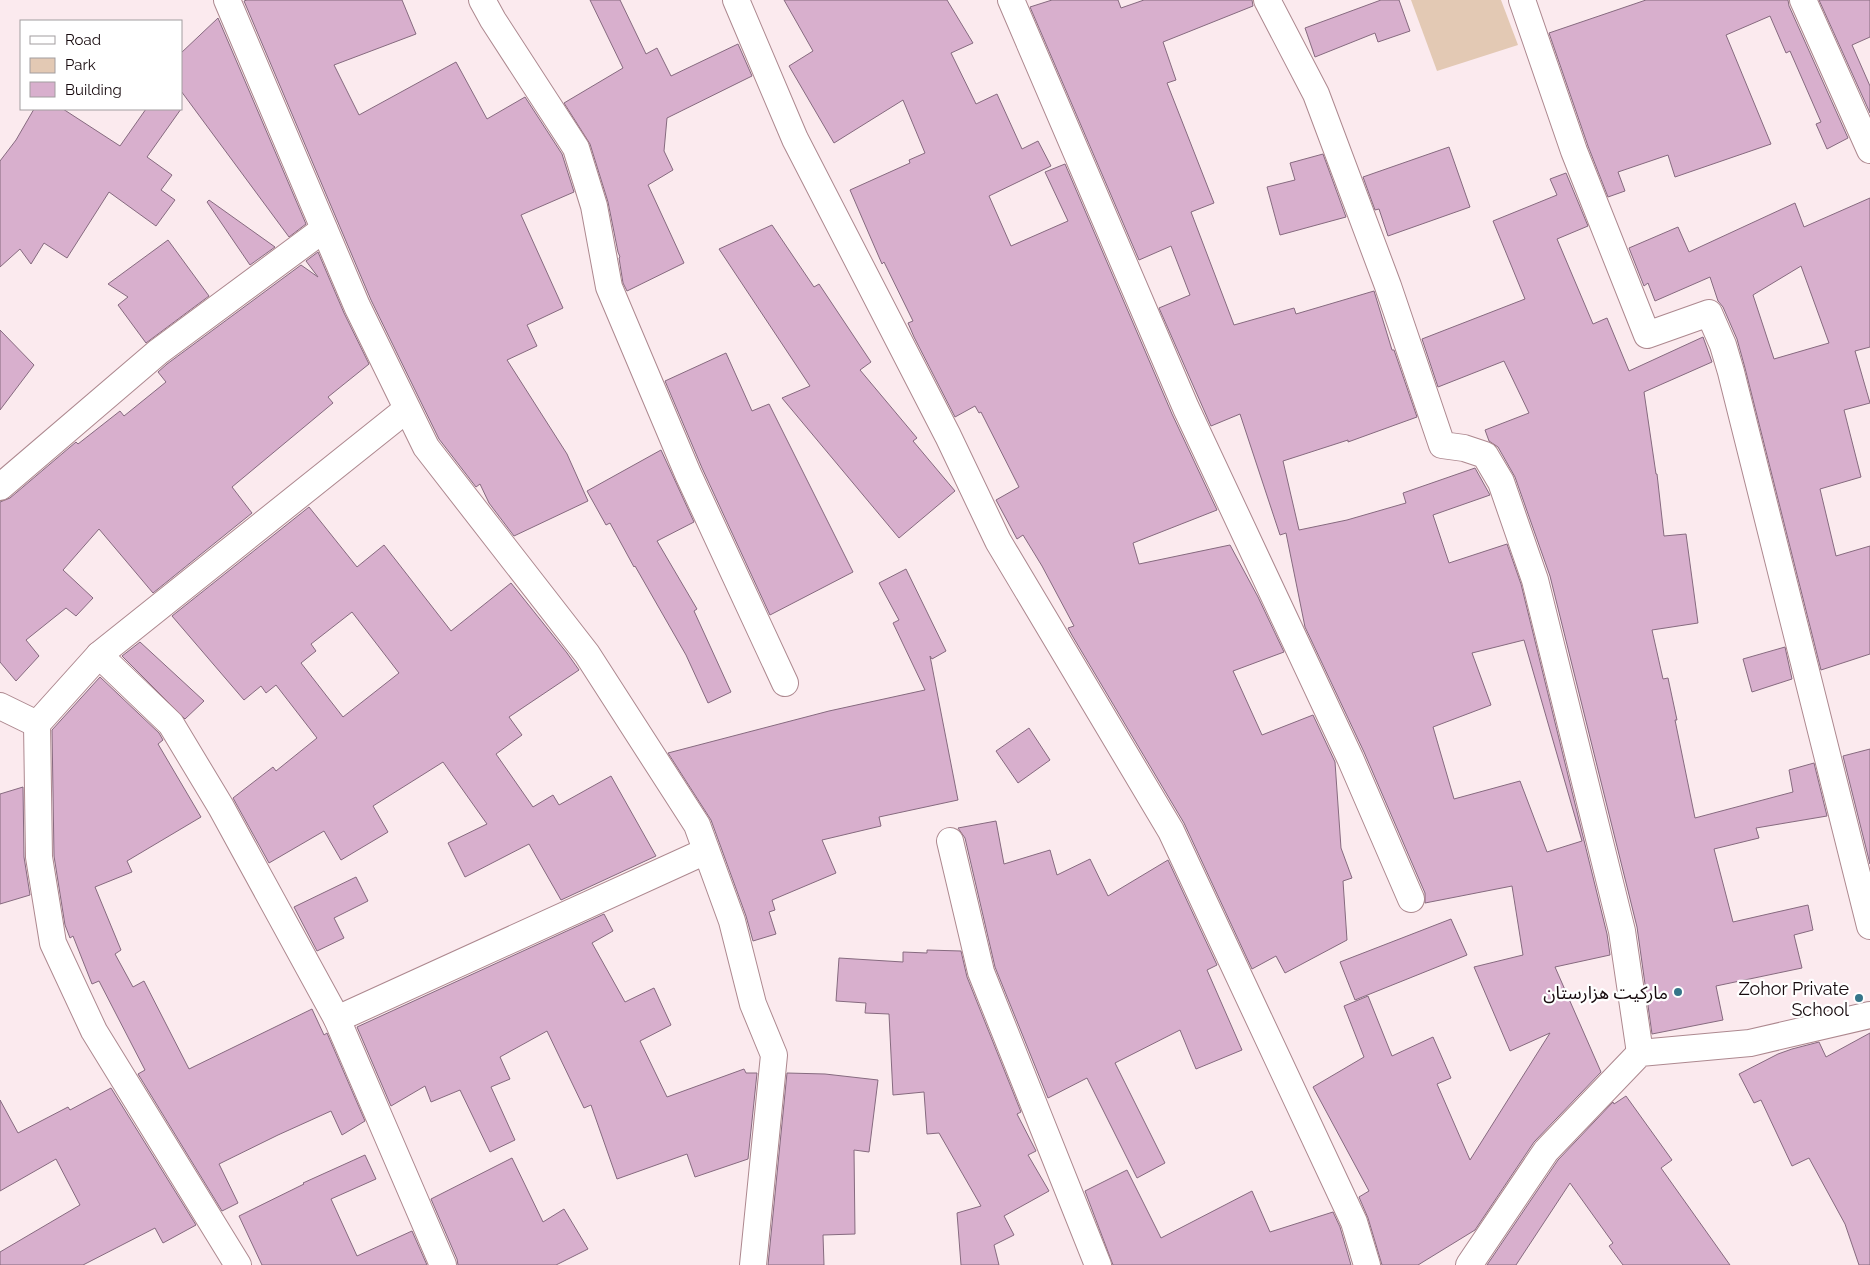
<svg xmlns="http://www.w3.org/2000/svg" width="1870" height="1265" font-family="Raleway,'Noto Sans Arabic',sans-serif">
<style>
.green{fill:#e3c9b4}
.building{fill:#d8afcd;stroke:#866a7f;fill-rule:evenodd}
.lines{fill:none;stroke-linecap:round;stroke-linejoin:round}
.minor-casing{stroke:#ad888f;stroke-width:28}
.minor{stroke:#fff;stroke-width:26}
.poi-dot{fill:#357589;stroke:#fff;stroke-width:2}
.labels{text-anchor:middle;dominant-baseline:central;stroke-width:4.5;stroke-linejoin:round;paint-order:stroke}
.poi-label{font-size:18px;fill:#170a0e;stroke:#fff;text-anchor:end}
</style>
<rect width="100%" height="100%" fill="#fbeaee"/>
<polygon class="green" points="1411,0 1501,0 1518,45 1437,71"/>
<g class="building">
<polygon points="247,0 402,0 416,34 334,65 359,115 456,62 487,119 525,97 562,154 574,192 521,215 563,308 527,325 537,346 507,360 567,454 588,501 514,536 489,503 480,484 476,487 439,439 371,300 244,1"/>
<polygon points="590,0 620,0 646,54 657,48 671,76 738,44 752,76 667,118 664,151 673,170 648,185 684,263 627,291 623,283 619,258 620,257 618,252 608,202 590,144 564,103 623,68"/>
<polygon points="784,0 947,0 973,43 951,53 976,104 997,94 1022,149 1038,141 1051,166 989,196 1011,246 1068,221 1045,172 1065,164 1172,414 1217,510 1133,543 1139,564 1230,545 1258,597 1284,652 1233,671 1262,735 1313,715 1335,762 1341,848 1352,878 1343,881 1347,940 1285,973 1276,956 1252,969 1184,823 1073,637 1068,628 1074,626 1042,566 1023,535 1017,539 996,500 1019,487 981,412 979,413 975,406 955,417 914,337 908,323 913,321 884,262 882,264 850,190 910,163 909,160 925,153 903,100 834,143 789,66 813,51"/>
<path d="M1052,0H1118L1121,8L1144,0H1252L1253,6L1163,42L1176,80L1167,83L1214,203L1191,212L1234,325L1294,308L1296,314L1374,291L1392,350H1394L1417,417L1348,442V440L1283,461L1299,530L1347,520L1406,503L1403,493L1475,468L1490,495L1433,515L1449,563L1507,544L1521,584L1607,934L1610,955L1555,967L1601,1072L1534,1142L1475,1230L1418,1265H1382L1368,1218L1359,1197L1369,1191L1313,1087L1364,1057L1344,1006L1368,996L1392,1056L1433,1037L1451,1078L1437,1084L1470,1160L1550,1033L1510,1051L1474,967L1523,955L1512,886L1425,903V893L1364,752L1305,627L1286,533L1280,535L1240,414L1211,426L1159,308L1190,295L1171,246L1139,260L1030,7ZM1524,640L1582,841L1547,852L1520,781L1454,799L1433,727L1491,705L1472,653Z"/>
<polygon points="1381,0 1399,0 1410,31 1378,42 1375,33 1315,57 1305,28"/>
<polygon points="1646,0 1788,0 1789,6 1848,138 1827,149 1816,124 1821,122 1790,51 1786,53 1770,16 1726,35 1771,144 1675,177 1668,155 1618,172 1625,191 1608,197 1588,146 1549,33"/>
<polygon points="1819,0 1870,0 1870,37 1852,45 1870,86 1870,113"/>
<polygon points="218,18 306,224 289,237 181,91 181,53"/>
<polygon points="34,109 63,109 120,146 146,109 181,109 147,157 172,175 161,190 175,200 156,226 109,192 67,258 44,243 31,264 20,249 0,267 0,161 16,140"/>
<polygon points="1449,147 1470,207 1388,236 1379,209 1375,210 1363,177"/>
<polygon points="1323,154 1346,217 1280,235 1267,187 1295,180 1290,163"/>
<polygon points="1566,173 1588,226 1557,239 1593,324 1607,318 1629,371 1703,337 1712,362 1644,392 1656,474 1657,474 1664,536 1686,534 1698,623 1652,630 1663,679 1668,678 1677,720 1675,720 1695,818 1793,792 1789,770 1814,763 1827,816 1756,828 1759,838 1714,849 1733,922 1808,905 1813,930 1794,935 1802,968 1716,986 1723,1020 1652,1034 1637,927 1550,576 1515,477 1498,447 1489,441 1485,430 1529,413 1504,361 1438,387 1422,339 1525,299 1493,221 1557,195 1550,179"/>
<path d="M1870,198V347L1855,351L1870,403L1844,410L1861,477L1820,489L1836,556L1870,546V654L1821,670L1745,368L1737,339L1723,307L1718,301L1710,277L1655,301L1648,283L1644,286L1629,248L1678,227L1689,252L1795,203L1804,227ZM1801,266L1829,343L1774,359L1753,295Z"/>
<polygon points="209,200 275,247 250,265 207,202"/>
<polygon points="772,225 814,287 819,284 871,362 860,370 917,438 913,441 955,491 899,538 782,398 810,386 719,249"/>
<polygon points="168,240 209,296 146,343 118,305 128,297 108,284"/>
<polygon points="318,252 344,313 369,364 328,397 333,403 232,487 252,513 153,593 99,529 63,570 93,598 76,616 66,608 26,640 39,656 16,681 0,662 0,502 10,498 76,442 78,444 120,411 124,416 166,382 158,372 167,364 301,265 318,277 306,261"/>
<polygon points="0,330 34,365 0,410"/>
<polygon points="726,353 752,411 769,404 853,572 770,615 702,468 665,381"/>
<polygon points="661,450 694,522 657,541 697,609 694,611 731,692 708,703 686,655 635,566 634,567 610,523 606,525 587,491"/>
<path d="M309,507L357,567L384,545L451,631L511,583L567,653L579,670L509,717L522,735L496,754L533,807L553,795L559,805L611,776L656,856L561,900L529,844L465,877L448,843L487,824L443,762L373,806L388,832L341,860L324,831L269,863L233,798L273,767L276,771L317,738L276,685L266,693L261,686L244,700L172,616ZM352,612L399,673L343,717L301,663L316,651L311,644Z"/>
<polygon points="906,569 946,651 932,659 930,656 958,800 879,817 881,826 822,840 836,873 772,900 775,910 769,912 776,934 753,941 746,916 711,820 668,753 829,711 925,690 893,623 899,620 879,583"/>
<polygon points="140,642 204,701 185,719 122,656"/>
<polygon points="1785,647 1792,679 1752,692 1743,659"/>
<polygon points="100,677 159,733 163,740 158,744 201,817 127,861 132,872 95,887 121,950 115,954 133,987 144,981 189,1069 312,1009 324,1035 327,1033 365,1121 342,1135 331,1111 278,1135 219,1164 238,1203 222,1211 138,1074 145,1070 99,981 92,984 73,936 70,938 65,925 54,856 52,730"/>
<polygon points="1029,728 1050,760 1018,783 996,751"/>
<polygon points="1870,749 1870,864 1843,756"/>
<polygon points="23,787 24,857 30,895 0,904 0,794"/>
<polygon points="996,821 1004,864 1050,850 1057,875 1090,859 1108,896 1168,860 1217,965 1207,970 1242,1050 1196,1069 1180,1030 1115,1063 1165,1163 1137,1178 1087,1078 1048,1098 995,967 965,838 958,828"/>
<polygon points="356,877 368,901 334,918 344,938 317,951 294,907"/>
<polygon points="604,914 613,931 592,943 625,1002 654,988 671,1025 640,1041 667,1097 744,1069 746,1073 757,1073 748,1159 695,1177 687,1154 617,1179 591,1105 584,1108 547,1031 500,1057 510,1079 491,1087 515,1140 490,1152 460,1090 431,1102 425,1086 391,1106 357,1027"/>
<polygon points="1451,919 1467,955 1355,1000 1340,962"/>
<polygon points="927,950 961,951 967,977 1021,1112 1017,1114 1036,1151 1028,1155 1049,1191 1004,1216 1014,1235 994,1245 999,1265 961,1265 957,1213 981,1206 939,1133 927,1134 924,1092 893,1095 889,1014 865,1013 866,1003 836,1001 839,958 903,962 903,952 927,953"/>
<polygon points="1870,1033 1870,1265 1859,1265 1845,1224 1809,1158 1792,1166 1761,1100 1754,1103 1739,1074 1778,1054 1792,1049 1819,1042 1826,1057"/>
<polygon points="787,1073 825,1074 878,1080 869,1152 854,1150 855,1234 823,1235 824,1265 768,1265"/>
<polygon points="111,1088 196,1225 163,1243 155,1228 83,1265 0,1265 0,1252 80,1205 56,1159 0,1191 0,1100 18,1133 68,1107 70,1110"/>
<polygon points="1626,1096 1672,1160 1661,1168 1730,1265 1623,1265 1609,1246 1613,1243 1570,1183 1516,1265 1487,1265 1558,1160 1613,1102 1614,1104"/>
<polygon points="365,1155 376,1179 331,1199 357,1256 412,1231 427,1265 262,1265 239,1216 304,1184 303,1183"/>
<polygon points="512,1158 543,1222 564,1209 588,1249 556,1265 458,1265 457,1259 431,1199"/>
<polygon points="1127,1170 1161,1238 1252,1191 1270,1232 1333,1212 1340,1227 1351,1265 1113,1265 1085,1191"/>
</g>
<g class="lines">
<defs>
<g id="minor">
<polyline points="227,0 357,306 426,447 587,654 697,825 732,921 753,1004 774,1055 753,1265"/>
<polyline points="482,0 493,20 576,148 594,206 609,287 688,474 785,683"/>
<polyline points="736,0 795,139 948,436 998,541 1171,831 1354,1222 1367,1265"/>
<polyline points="1011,0 1186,408 1350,758 1411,899"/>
<polyline points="1267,0 1316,94 1388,286 1442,445 1464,448 1485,455 1501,482 1535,580 1622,931 1640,1053"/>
<polyline points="1522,0 1574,151 1647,335 1709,313 1723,345 1731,372 1870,926"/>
<polyline points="1803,0 1870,150"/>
<polyline points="0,487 158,352 324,229"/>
<polyline points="99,655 171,724 221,807 337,1019 443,1265"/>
<polyline points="0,706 37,724"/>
<polyline points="950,841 981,972 1098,1265"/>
<polyline points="337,1019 706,851"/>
<polyline points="238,1265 94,1031 53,943 39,857 37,724 99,655 407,409"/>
<polyline points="1469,1265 1546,1151 1640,1053 1750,1043 1870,1015"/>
</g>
</defs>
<use href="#minor" class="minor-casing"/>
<use href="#minor" class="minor"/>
</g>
<g class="poi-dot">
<circle cx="1678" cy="992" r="5"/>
<circle cx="1859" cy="998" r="5"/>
</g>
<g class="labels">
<g class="poi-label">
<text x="1849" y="988">Zohor Private<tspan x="1849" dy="21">School</tspan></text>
<text x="1668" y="992">مارکیت هزارستان</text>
</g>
</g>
<rect x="20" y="20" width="162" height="90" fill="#ffffff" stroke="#a29d9f"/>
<rect x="30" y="36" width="25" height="8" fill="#ffffff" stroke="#a29d9f"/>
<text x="65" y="45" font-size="15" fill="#170a0e">Road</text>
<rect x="30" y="58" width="25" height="15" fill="#e3c9b4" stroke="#a29d9f"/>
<text x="65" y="70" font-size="15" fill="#170a0e">Park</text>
<rect x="30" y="82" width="25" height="15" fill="#d8afcd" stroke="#a29d9f"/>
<text x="65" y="95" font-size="15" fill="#170a0e">Building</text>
</svg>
